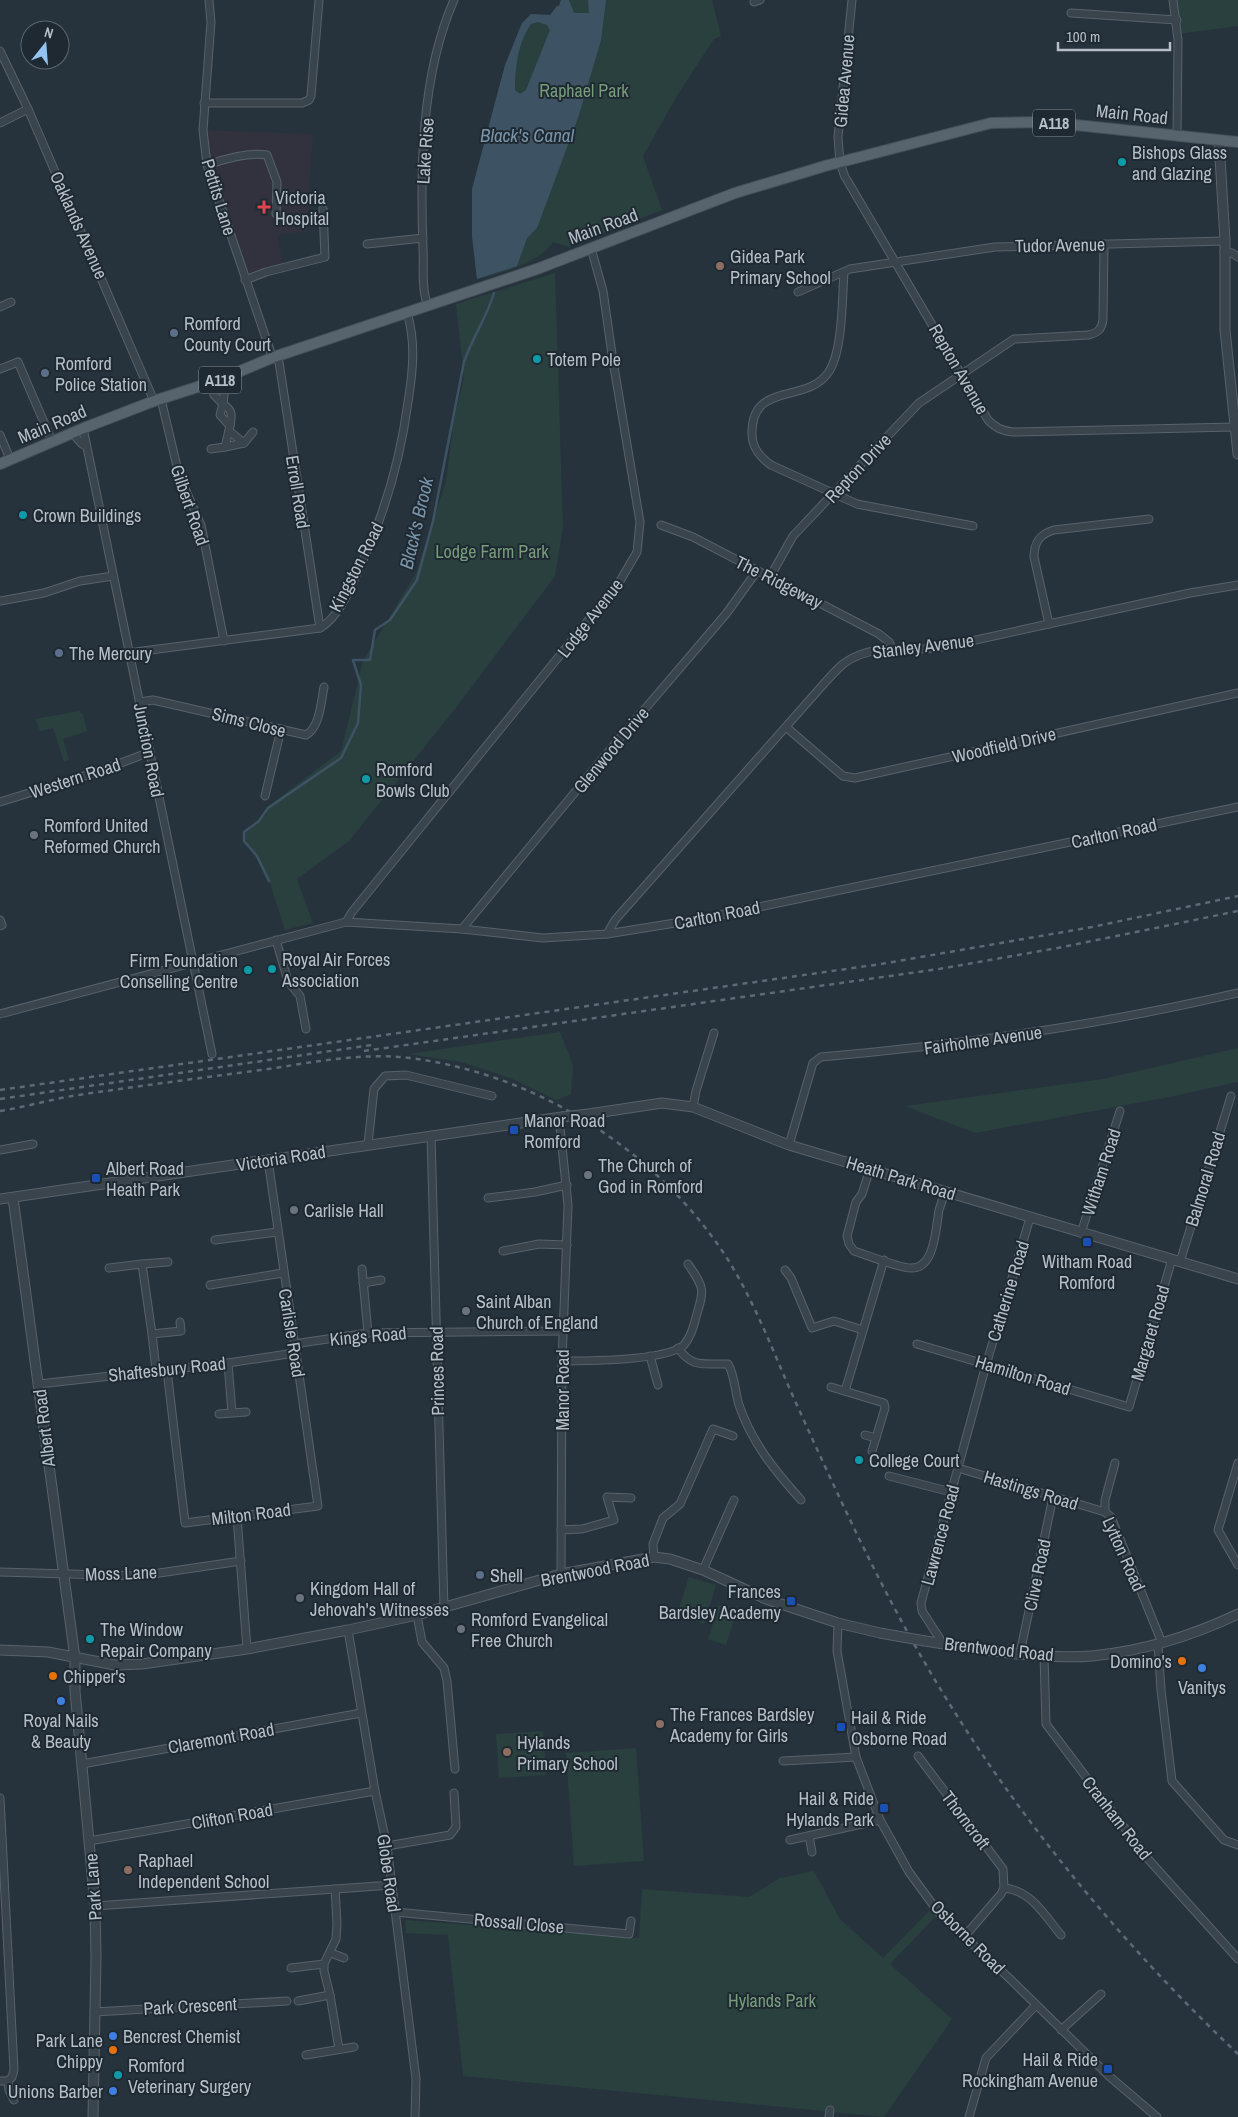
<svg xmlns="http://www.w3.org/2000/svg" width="1238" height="2117" font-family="'Archivo Narrow',sans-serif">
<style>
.medical{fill:#32323f}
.green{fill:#29403f}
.water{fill:#3d5364;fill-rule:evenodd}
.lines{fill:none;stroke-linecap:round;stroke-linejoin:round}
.stream{stroke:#3d5364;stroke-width:2.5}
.minor-casing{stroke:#58626b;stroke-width:9}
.tertiary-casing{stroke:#58626b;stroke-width:11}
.primary-casing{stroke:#465059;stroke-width:12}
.minor{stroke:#3a444d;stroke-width:7}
.tertiary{stroke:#3a444d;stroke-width:9}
.primary{stroke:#58646d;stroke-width:10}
.rail{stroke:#5d6974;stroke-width:2.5;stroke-dasharray:5 5;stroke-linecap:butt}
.tertiary-bridge-casing{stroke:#58626b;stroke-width:11;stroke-linecap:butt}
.tertiary-bridge{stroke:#3a444d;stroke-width:9}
.culture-dot{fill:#0f9aa8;stroke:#1f2932;stroke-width:2}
.health-dot{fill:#e0444e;stroke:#1f2932;stroke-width:2}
.education-dot{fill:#8d6e63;stroke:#1f2932;stroke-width:2}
.service-dot{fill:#5c6f8a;stroke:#1f2932;stroke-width:2}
.worship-dot{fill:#6b7280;stroke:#1f2932;stroke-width:2}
.transit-dot{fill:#1a4fb4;stroke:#1f2932;stroke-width:2}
.food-dot{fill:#e8710a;stroke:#1f2932;stroke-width:2}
.shop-dot{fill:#3f7fe0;stroke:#1f2932;stroke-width:2}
.labels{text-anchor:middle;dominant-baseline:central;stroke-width:4;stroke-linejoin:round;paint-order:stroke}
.shield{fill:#1f2932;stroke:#89929b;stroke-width:1}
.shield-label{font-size:16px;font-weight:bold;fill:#b6bfc8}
.street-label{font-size:18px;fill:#b6bfc8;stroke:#1f2932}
.park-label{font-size:18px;fill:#769c7a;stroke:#1f2932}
.poi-label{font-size:18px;fill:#b6bfc8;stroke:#1f2932;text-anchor:start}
.water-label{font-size:19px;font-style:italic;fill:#7994a9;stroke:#1f2932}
</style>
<rect width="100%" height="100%" fill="#26333d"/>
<polygon class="medical" points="203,130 313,134 306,231 278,235 283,268 245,280 207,165"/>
<g class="green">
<path d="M561,0H712L721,36L714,39L678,94L643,156L662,210L569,247L553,242C541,262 500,274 477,279L472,236V189L505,65L522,23L531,14L550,15L557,6H559Z"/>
<polygon points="1172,0 1238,0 1238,26 1178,34"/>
<polygon points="555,273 563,527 555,576 455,709 349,841 297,879 313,923 285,930 269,881 243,835 267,814 266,808 341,751 363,661 416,573 446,481 454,419 464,378 456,304"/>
<polygon points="79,711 83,715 87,731 63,739 69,760 64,762 53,728 40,731 35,719"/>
<polygon points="560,1032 573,1065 571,1094 557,1100 510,1078 461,1062 408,1054"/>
<polygon points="1238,1048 1238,1082 1169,1097 975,1133 905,1106 1103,1079"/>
<polygon points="689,1577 716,1585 704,1624 677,1615"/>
<polygon points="719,1605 737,1611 726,1645 708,1639"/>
<polygon points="543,1731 546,1775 499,1778 496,1734"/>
<polygon points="636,1748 644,1861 574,1866 566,1753"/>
<polygon points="814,1871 840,1919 883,1958 934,1906 939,1913 890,1964 952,2019 884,2117 463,2076 448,1935 406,1933 405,1920 639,1938 642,1889 749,1897 780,1878"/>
</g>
<path class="water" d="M561,0H569L574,13H589L588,0H606L601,40L578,118L537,228L527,238L517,266L477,279L472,236V189L505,65L522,23L531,14L550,15L557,6H559ZM538,22L547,25L550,30L526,90L520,94L515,90C515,68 518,42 531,24Z"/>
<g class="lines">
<path class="stream" d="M269,881L257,856L244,841V832L259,821L268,808L341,758L358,723L361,685L353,660H370L375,630L390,620L417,580L433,521L464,362C472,338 487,317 494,293"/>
<defs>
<g id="minor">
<polyline points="209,0 211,22 203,130 207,165 271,353 279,362 320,628"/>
<polyline points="1173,0 1178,40 1177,135"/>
<polyline points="754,2 760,0"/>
<polyline points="1071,13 1177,20"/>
<polyline points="0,51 28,109 154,401"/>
<polyline points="204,103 302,103 309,100 311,96 319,0"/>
<polyline points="0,123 28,109"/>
<path d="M207,165C225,159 248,152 267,155L277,182L276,214"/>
<polyline points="845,177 840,163 838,137 852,0"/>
<path d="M847,180L988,420C996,428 1002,431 1013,432L1234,427"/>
<polyline points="367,244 423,238"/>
<polyline points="1224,252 1232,253 1238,257"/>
<path d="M844,272C842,299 843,352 828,373C806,404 751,381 752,434C752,448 760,457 771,465L857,504L973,526"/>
<polyline points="245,280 266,272 325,257 323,209"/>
<polyline points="798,292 850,269 995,247 1225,241"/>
<path d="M428,306C421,289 424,266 423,249C420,169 421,75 454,0"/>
<polyline points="0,307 11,302"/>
<polyline points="0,369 18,362 52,441"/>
<path d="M223,379L225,387L223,404C233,411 232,414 230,426"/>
<polyline points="211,383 214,395 223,404 220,415 230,426 225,447 211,449"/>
<polyline points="161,399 179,475 201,525 224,641"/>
<polyline points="83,428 212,1054"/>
<polyline points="229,431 244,443"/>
<polyline points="72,433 82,444 86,446"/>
<polyline points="0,435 10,459"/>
<polyline points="225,447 244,443 253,432"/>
<polyline points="661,525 693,537 879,634 889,642 892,648"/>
<path d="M770,577L793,536L919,403L1014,339L1088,335C1098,333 1102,329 1103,319L1104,244"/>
<polyline points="0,601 44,593 80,581 113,576"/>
<path d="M1049,624L1034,557C1034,542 1040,534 1054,530L1149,519"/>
<path d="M128,653L320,628C339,617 350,589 359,569C385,514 400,462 408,402C413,371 416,343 407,312"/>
<path d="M140,702L153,700L306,735C320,727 321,702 324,687"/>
<polyline points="786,727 843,776 855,778 1238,693"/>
<polyline points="265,796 281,729"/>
<polyline points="0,802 97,772 150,752"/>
<polyline points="0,920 2,925 0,926"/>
<polyline points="346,922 352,912 620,581 637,552 640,522 613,361 603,291 591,248"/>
<polyline points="462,929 609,751 726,614 757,571"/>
<path d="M607,934L615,920L821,687C828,679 835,671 843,664C867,646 894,649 922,649C933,649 943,647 953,645L1190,593L1238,585"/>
<polyline points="276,940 288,981 300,996 306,1029"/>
<polyline points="0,1014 346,922 462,929 543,938 607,934 706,918 1238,807"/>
<polyline points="693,1107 696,1091 714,1033"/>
<polyline points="559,1117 568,1205 562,1361 561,1574"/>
<polyline points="431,1135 444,1608"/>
<polyline points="368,1144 374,1089 385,1076 406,1075 492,1096"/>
<path d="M789,1145L813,1063L821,1057C962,1045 1100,1025 1238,993"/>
<polyline points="0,1150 33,1144"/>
<path d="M870,1169L862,1194L856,1202L847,1236L849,1244L854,1251C867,1255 899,1268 911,1268C935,1269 936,1227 939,1210C941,1204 943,1198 945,1192"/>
<polyline points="488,1198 535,1192 567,1185"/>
<polyline points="1081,1233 1120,1111"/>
<polyline points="215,1240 277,1232"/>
<polyline points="503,1251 539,1244 567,1245"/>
<polyline points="1180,1262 1231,1096"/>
<polyline points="142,1264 168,1262"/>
<polyline points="109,1268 142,1264 152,1334"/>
<polyline points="362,1269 368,1333"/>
<polyline points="785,1270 791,1278 812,1328 834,1321 863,1330"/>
<polyline points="363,1283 381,1280"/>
<polyline points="210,1285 283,1273"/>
<polyline points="294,1344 368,1333 563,1331"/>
<polyline points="917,1344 1129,1407 1172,1259"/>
<path d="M678,1348C693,1369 704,1363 728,1364C735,1376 735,1392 739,1405C752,1443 775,1471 801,1500"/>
<polyline points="650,1356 658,1385"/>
<path d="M562,1361C587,1361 666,1361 684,1345C690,1338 694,1326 696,1317C705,1288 704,1288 688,1264"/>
<polyline points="228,1363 232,1413 246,1412"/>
<polyline points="156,1370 152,1334 181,1331 180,1322"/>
<polyline points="167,1370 185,1523 318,1506 268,1160"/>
<polyline points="39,1384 228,1363 295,1353"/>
<polyline points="831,1387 884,1403 885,1408 872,1451"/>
<polyline points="845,1391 884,1260"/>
<polyline points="219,1414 232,1413"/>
<polyline points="865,1435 876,1438"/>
<polyline points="1115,1463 1105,1500 1105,1512 1111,1517 1162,1643"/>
<polyline points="1238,1463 1218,1530 1238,1565"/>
<polyline points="958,1468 1105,1512"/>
<polyline points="889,1476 951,1492"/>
<polyline points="237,1517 247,1649"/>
<polyline points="561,1530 582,1529 614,1520 607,1497 631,1498"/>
<polyline points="654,1557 653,1544 663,1518 680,1504 713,1429 733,1436"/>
<polyline points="703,1570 734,1500"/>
<polyline points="0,1572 139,1576 241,1561"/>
<polyline points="417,1615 422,1642 444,1668 447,1681 455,1769"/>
<polyline points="838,1623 837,1651 856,1757 880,1820 909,1872 939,1913 1009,1978 1110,2077 1157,2117"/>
<polyline points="348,1630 375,1791 387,1846 416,2079 415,2117"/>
<polyline points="940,1644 940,1639 922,1611 921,1603 986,1365 1030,1218"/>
<polyline points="1158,1644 1161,1690 1172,1781 1224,1840 1238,1845"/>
<polyline points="1020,1653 1053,1497"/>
<polyline points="1044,1655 1046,1724 1148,1859 1238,1959"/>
<polyline points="918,1756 1003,1869 1004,1888 1001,1894 964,1937"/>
<polyline points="783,1761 856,1757"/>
<polyline points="82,1764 361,1713"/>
<polyline points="0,1798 14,2070 12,2077 8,2081"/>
<polyline points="809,1836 812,1852"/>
<polyline points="790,1840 880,1820"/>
<polyline points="89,1841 375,1791"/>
<polyline points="387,1846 450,1835 456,1827 454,1793"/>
<path d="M1004,1888C1031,1890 1045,1916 1061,1935"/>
<polyline points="335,1889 337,1924 336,1939 324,1964 324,1971 330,1995 339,2049"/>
<polyline points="95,1906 392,1885"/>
<polyline points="395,1912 629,1934 631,1921"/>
<polyline points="331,1953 344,1958"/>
<polyline points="291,1968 324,1964"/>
<polyline points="298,2001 330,1995"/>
<polyline points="94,2012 287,2001"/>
<polyline points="1061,2030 1101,1994"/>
<polyline points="306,2055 354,2047"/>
<polyline points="0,2081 8,2081"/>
<polyline points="8,2081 9,2090 14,2100"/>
<polyline points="829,2117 830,2110"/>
<polyline points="969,2117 986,2058 1036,2005"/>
</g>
<g id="tertiary">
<polyline points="1219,140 1225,241 1225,330 1238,454"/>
<polyline points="589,1114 662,1103 693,1107 789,1145 1238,1279"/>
<polyline points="13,1198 75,1658 75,1691 95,1906 96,1957 93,2117"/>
<polyline points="0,1199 562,1117"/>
<path d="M925,1641C975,1649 1042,1660 1092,1656C1143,1651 1192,1636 1238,1614"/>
<polyline points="0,1650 48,1652 115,1665 142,1664 247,1649 348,1630 417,1615 561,1574 654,1557 670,1559 703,1570 766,1599 838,1623 880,1633"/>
</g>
<polyline id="primary" points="0,464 84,428 154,401 219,380 274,357 537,269 735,193 825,166 991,123 1047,122 1238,142"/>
</defs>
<use href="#minor" class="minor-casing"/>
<use href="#tertiary" class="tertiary-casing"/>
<use href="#primary" class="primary-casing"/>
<use href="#minor" class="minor"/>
<use href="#tertiary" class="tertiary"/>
<use href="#primary" class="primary"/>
<g class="rail">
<polyline points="364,1051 939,969 1063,947 1238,911"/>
<polyline points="0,1090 881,964 1092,927 1238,896"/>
<polyline points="0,1099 372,1045"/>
<path d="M0,1111C26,1107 52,1099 78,1095C139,1086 200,1078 261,1070C310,1063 360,1052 410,1058C535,1074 652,1147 723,1252C754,1299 773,1352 796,1403C836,1491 876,1579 925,1663C1007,1805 1119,1942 1238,2054"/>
</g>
<defs>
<g id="tertiary-bridge">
<polyline points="562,1117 589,1114"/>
<polyline points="880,1633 925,1641"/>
</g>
</defs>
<use href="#tertiary-bridge" class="tertiary-bridge-casing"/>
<use href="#tertiary-bridge" class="tertiary-bridge"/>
</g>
<g class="culture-dot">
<circle cx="1122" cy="162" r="5"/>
<circle cx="537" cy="359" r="5"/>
<circle cx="23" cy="515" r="5"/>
<circle cx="366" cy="779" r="5"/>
<circle cx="272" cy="969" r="5"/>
<circle cx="248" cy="970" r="5"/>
<circle cx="859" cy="1460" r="5"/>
<circle cx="90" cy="1639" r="5"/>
<circle cx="118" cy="2075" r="5"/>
</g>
<path class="health-dot" d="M261.5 199.5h5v5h5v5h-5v5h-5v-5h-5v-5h5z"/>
<g class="education-dot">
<circle cx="720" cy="266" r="5"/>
<circle cx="660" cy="1724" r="5"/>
<circle cx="507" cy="1752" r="5"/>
<circle cx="128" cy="1870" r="5"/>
</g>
<g class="service-dot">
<circle cx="174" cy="333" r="5"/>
<circle cx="45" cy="373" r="5"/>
<circle cx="59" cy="653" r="5"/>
<circle cx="480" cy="1575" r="5"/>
</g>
<g class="worship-dot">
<circle cx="34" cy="835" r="5"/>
<circle cx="588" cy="1175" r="5"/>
<circle cx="294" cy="1210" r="5"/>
<circle cx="466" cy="1311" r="5"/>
<circle cx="300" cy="1598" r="5"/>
<circle cx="461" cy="1629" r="5"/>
</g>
<g class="transit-dot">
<rect x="509" y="1125" width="10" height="10" rx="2.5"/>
<rect x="91" y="1173" width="10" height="10" rx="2.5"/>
<rect x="1082" y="1237" width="10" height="10" rx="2.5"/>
<rect x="786" y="1596" width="10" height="10" rx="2.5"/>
<rect x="836" y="1722" width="10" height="10" rx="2.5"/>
<rect x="879" y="1803" width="10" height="10" rx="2.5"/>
<rect x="1103" y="2064" width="10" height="10" rx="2.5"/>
</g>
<g class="food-dot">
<circle cx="1182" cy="1661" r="5"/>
<circle cx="53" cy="1676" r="5"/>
<circle cx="113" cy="2050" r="5"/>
</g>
<g class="shop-dot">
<circle cx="1202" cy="1668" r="5"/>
<circle cx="61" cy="1701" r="5"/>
<circle cx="113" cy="2036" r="5"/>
<circle cx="113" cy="2091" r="5"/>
</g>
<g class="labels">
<g class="shield">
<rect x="1033" y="109.5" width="42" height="27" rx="4"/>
<rect x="199" y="366.5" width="42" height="27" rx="4"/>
</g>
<g class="shield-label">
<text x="1054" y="123">A118</text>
<text x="220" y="380">A118</text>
</g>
<g class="street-label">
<text transform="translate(844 81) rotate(-85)">Gidea Avenue</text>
<text transform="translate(1132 114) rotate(6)">Main Road</text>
<text transform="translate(425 151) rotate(-86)">Lake Rise</text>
<text transform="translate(219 197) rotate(73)">Pettits Lane</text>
<text transform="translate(79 225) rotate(66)">Oaklands Avenue</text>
<text transform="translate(603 226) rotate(-20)">Main Road</text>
<text transform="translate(1060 245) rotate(-1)">Tudor Avenue</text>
<text transform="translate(959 369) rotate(60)">Repton Avenue</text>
<text transform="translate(52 424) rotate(-23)">Main Road</text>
<text transform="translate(858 468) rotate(-47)">Repton Drive</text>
<text transform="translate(298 492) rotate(81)">Erroll Road</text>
<text transform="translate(190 505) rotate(71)">Gilbert Road</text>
<text transform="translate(356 567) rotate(-63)">Kingston Road</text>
<text transform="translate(779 582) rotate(27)">The Ridgeway</text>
<text transform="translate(590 618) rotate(-52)">Lodge Avenue</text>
<text transform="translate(923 646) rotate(-7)">Stanley Avenue</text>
<text transform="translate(249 722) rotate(14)">Sims Close</text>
<text transform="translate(1004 745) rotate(-13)">Woodfield Drive</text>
<text transform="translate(149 750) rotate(79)">Junction Road</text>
<text transform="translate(611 750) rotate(-50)">Glenwood Drive</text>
<text transform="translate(75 778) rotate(-18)">Western Road</text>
<text transform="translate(1114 833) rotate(-12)">Carlton Road</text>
<text transform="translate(717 915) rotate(-11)">Carlton Road</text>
<text transform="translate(983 1040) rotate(-8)">Fairholme Avenue</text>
<text transform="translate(281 1158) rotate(-9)">Victoria Road</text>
<text transform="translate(1101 1172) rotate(-72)">Witham Road</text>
<text transform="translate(901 1178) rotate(17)">Heath Park Road</text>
<text transform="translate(1205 1179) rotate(-73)">Balmoral Road</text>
<text transform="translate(1008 1291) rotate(-73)">Catherine Road</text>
<text transform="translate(292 1333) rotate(81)">Carlisle Road</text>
<text transform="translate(1150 1333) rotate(-74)">Margaret Road</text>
<text transform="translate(368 1336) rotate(-5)">Kings Road</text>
<text transform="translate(167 1369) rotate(-6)">Shaftesbury Road</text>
<text transform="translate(437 1371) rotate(-91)">Princes Road</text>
<text transform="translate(1023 1375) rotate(17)">Hamilton Road</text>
<text transform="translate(562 1390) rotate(-90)">Manor Road</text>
<text transform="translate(44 1428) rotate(-97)">Albert Road</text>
<text transform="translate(1031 1490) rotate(17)">Hastings Road</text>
<text transform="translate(251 1514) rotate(-7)">Milton Road</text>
<text transform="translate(940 1535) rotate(-75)">Lawrence Road</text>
<text transform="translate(1124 1554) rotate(66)">Lytton Road</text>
<text transform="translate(595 1570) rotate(-11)">Brentwood Road</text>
<text transform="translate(121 1573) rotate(-2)">Moss Lane</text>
<text transform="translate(1037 1575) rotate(-78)">Clive Road</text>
<text transform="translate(999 1649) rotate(6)">Brentwood Road</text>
<text transform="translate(221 1738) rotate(-10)">Claremont Road</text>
<text transform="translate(232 1816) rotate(-10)">Clifton Road</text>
<text transform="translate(1117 1818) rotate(52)">Cranham Road</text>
<text transform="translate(966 1820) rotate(53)">Thorncroft</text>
<text transform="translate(389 1873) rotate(82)">Globe Road</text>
<text transform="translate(93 1887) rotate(-94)">Park Lane</text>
<text transform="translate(519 1923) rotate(5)">Rossall Close</text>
<text transform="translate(968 1937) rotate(45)">Osborne Road</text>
<text transform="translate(190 2006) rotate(-3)">Park Crescent</text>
</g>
<g class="park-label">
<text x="584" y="90">Raphael Park</text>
<text x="492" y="551">Lodge Farm Park</text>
<text x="772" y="2000">Hylands Park</text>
</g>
<g class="poi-label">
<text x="1132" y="152">Bishops Glass<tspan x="1132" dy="21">and Glazing</tspan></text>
<text x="275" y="197">Victoria<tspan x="275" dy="21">Hospital</tspan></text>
<text x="730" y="256">Gidea Park<tspan x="730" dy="21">Primary School</tspan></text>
<text x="184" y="323">Romford<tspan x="184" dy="21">County Court</tspan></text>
<text x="547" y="359">Totem Pole</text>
<text x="55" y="363">Romford<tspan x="55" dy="21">Police Station</tspan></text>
<text x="33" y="515">Crown Buildings</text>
<text x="69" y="653">The Mercury</text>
<text x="376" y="769">Romford<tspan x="376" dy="21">Bowls Club</tspan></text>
<text x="44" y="825">Romford United<tspan x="44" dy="21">Reformed Church</tspan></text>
<text x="282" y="959">Royal Air Forces<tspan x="282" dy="21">Association</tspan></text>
<text x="238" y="960" text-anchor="end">Firm Foundation<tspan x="238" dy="21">Conselling Centre</tspan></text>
<text x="524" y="1120">Manor Road<tspan x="524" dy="21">Romford</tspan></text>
<text x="598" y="1165">The Church of<tspan x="598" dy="21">God in Romford</tspan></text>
<text x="106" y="1168">Albert Road<tspan x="106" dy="21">Heath Park</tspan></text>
<text x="304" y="1210">Carlisle Hall</text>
<text x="1087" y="1261" text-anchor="middle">Witham Road<tspan x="1087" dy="21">Romford</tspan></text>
<text x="476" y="1301">Saint Alban<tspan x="476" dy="21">Church of England</tspan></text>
<text x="869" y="1460">College Court</text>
<text x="490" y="1575">Shell</text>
<text x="310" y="1588">Kingdom Hall of<tspan x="310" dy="21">Jehovah's Witnesses</tspan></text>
<text x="781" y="1591" text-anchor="end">Frances<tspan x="781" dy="21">Bardsley Academy</tspan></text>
<text x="471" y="1619">Romford Evangelical<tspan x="471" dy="21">Free Church</tspan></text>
<text x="100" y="1629">The Window<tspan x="100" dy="21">Repair Company</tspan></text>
<text x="1172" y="1661" text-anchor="end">Domino's</text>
<text x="63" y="1676">Chipper's</text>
<text x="1202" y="1687" text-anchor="middle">Vanitys</text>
<text x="670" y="1714">The Frances Bardsley<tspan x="670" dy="21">Academy for Girls</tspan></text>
<text x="851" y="1717">Hail &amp; Ride<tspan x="851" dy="21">Osborne Road</tspan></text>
<text x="61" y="1720" text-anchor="middle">Royal Nails<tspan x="61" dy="21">&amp; Beauty</tspan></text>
<text x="517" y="1742">Hylands<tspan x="517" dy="21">Primary School</tspan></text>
<text x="874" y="1798" text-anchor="end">Hail &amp; Ride<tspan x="874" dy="21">Hylands Park</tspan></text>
<text x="138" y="1860">Raphael<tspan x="138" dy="21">Independent School</tspan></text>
<text x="123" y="2036">Bencrest Chemist</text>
<text x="103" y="2040" text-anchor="end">Park Lane<tspan x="103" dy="21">Chippy</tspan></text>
<text x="1098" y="2059" text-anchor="end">Hail &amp; Ride<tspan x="1098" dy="21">Rockingham Avenue</tspan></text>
<text x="128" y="2065">Romford<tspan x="128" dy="21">Veterinary Surgery</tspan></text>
<text x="103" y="2091" text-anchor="end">Unions Barber</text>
</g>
<g class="water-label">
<text x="527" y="135">Black's Canal</text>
<text transform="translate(416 523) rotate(-77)">Black's Brook</text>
</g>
</g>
<g transform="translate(45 45) rotate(17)"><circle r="24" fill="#1f2932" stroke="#5b656e"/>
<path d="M0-4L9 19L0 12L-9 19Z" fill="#93c3f0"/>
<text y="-8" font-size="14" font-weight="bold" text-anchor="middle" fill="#b6bfc8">N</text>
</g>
<path d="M1058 42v8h112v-8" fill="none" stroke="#b6bfc8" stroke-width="2.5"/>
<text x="1066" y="42" font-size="15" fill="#b6bfc8" stroke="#1f2932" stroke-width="4" paint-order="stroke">100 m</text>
</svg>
